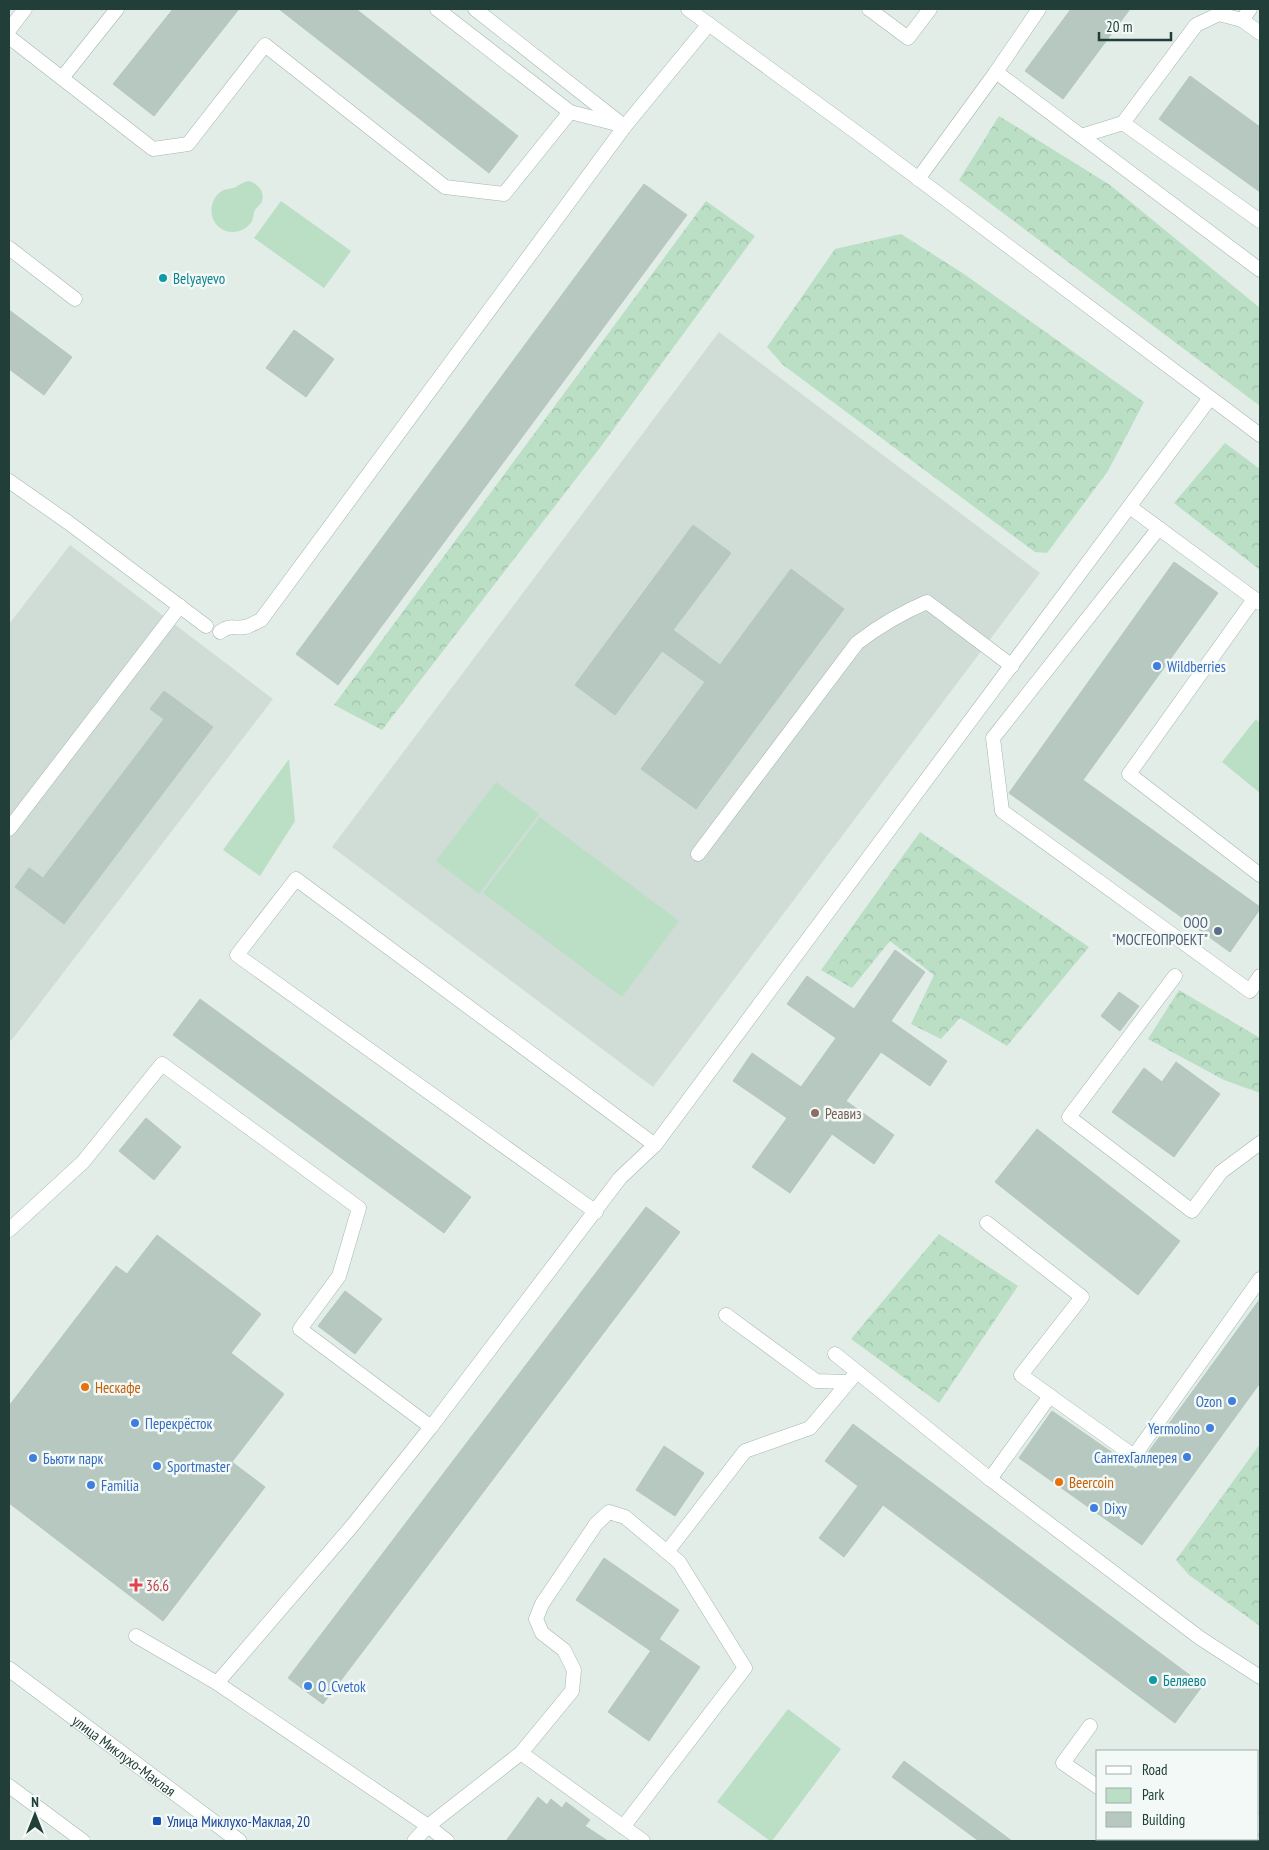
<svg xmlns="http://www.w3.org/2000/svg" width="1269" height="1850" font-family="'PT Sans Narrow',sans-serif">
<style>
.built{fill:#d0ddd7}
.green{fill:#badfc5}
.forest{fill:url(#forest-crowns)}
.building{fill:#b7c8c1;stroke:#b4c7c0}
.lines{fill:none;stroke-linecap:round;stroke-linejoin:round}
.lane-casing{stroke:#a4b5b0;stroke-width:15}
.street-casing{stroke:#a4b5b0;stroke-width:16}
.secondary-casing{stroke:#a0b9b1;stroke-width:16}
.lane{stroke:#fff;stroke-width:14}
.street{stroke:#fff;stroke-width:15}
.secondary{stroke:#fff;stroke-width:15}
.culture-dot{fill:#0f9aa8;stroke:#f3f9f6;stroke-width:2}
.shop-dot{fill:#3f7fe0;stroke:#f3f9f6;stroke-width:2}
.service-dot{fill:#5c6f8a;stroke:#f3f9f6;stroke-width:2}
.education-dot{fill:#8d6e63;stroke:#f3f9f6;stroke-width:2}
.food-dot{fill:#e8710a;stroke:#f3f9f6;stroke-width:2}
.health-dot{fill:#e0444e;stroke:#f3f9f6;stroke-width:2}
.transit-dot{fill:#1a4fb4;stroke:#f3f9f6;stroke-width:2}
.labels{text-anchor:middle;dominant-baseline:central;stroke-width:5;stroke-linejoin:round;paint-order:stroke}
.culture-label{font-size:15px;fill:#0d838f;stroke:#f3f9f6;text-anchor:start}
.shop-label{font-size:15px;fill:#366cbe;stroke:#f3f9f6;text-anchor:start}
.service-label{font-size:15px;fill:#4e5e75;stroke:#f3f9f6;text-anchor:end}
.education-label{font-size:15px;fill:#785e54;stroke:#f3f9f6;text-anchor:start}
.food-label{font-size:15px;fill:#c56008;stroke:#f3f9f6;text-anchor:start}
.health-label{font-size:15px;fill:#be3a42;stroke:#f3f9f6;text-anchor:start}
.street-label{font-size:15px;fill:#213e38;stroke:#f3f9f6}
.transit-label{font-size:15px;fill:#164399;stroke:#f3f9f6;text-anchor:start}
</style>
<defs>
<pattern id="forest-crowns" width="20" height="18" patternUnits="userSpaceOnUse" patternTransform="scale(1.25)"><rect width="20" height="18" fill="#badfc5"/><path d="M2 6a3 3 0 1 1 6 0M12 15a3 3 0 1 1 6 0" fill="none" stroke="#a0c0aa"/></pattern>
</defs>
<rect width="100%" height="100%" fill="#e2ede8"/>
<g class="built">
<polygon points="719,332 1040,573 653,1087 332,847"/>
<polygon points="70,545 273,699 11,1041 9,1039 9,624"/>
</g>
<g class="green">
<path d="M249,181C258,184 265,191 262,201C261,205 256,207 255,210C253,213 254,217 252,221C246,232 229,236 219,227C208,218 209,199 222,191C225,189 229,189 233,188C238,187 241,182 249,181Z"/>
<polygon points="281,201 351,251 324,288 254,238"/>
<polygon points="1256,719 1260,723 1260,793 1222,762"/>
<polygon points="289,759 295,821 260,876 223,850"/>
<polygon points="496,782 539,814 479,894 436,861"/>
<polygon points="540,817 679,921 622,997 483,893"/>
<polygon points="788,1709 841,1749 772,1841 770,1841 717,1802"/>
</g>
<g class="forest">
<polygon points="999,116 1110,185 1260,308 1260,406 959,180"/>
<polygon points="706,201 755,236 599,449 382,730 334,705"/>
<polygon points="901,234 964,274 1144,402 1108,471 1047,553 1035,552 783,365 767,347 835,249"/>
<polygon points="1225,443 1260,469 1260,570 1174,503"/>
<polygon points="920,832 1089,947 1007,1046 960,1018 941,1039 911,1024 934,975 890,941 852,988 821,970"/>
<polygon points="1179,990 1260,1038 1260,1093 1224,1080 1148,1039"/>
<polygon points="939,1234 1018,1286 939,1403 851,1339"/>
<polygon points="1260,1444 1260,1626 1189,1575 1176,1560"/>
</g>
<g class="building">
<polygon points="173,9 239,9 154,116 113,84"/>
<polygon points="279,9 356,9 518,136 489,173"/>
<polygon points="1071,9 1130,9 1063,99 1025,71"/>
<polygon points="1190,76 1260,127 1260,192 1159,119"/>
<polygon points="644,184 687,215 338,685 296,654"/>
<polygon points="9,310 72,357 44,395 9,369"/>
<polygon points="294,330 334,359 306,397 266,368"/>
<polygon points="693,525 731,553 673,630 720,665 791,569 844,609 696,809 641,769 705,682 662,651 615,715 575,685"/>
<polygon points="1174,562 1218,593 1083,780 1260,907 1260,909 1230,952 1009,793"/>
<polygon points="164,691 213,727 64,924 15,887 29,868 43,878 164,719 150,709"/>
<polygon points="895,950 925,972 891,1021 947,1061 930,1086 881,1052 846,1101 894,1135 874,1164 832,1134 790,1193 752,1167 787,1118 733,1081 752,1053 801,1087 836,1038 787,1004 807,976 854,1009"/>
<polygon points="1119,992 1139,1006 1120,1031 1101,1016"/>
<polygon points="200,999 471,1197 444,1233 173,1035"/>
<polygon points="1176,1062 1220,1094 1174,1157 1112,1112 1144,1068 1162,1082"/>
<polygon points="146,1118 181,1147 154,1180 119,1151"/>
<polygon points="1037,1129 1180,1241 1138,1295 995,1182"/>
<polygon points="646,1207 680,1232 323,1704 288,1678"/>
<polygon points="157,1235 261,1314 231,1353 284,1394 232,1462 265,1487 163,1621 9,1503 9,1406 116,1266 127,1274"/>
<polygon points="345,1291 382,1319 355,1354 318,1326"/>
<polygon points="1260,1299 1260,1383 1142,1545 1019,1458 1052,1411 1136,1469"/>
<polygon points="853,1424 1203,1685 1175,1723 883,1505 844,1557 819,1538 858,1486 825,1461"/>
<polygon points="664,1446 704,1473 675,1516 636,1490"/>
<polygon points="604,1558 679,1610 651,1651 576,1600"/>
<polygon points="659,1639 700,1667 649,1741 608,1712"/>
<polygon points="904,1761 1012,1841 979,1841 892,1777"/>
<polygon points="538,1797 547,1805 551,1799 562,1808 566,1802 590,1820 585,1826 608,1841 506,1841"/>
</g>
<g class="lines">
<defs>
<g id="lane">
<polyline points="437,9 570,112"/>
<polyline points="475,9 620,123"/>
<polyline points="688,9 860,135 1260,435"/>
<polyline points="869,9 908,38 930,9"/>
<polyline points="1242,20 1250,9"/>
<polyline points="9,30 25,9"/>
<polyline points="9,37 153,149 188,144 265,45 445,187 504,194 570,112 625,126"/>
<polyline points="996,72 1260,270"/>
<polyline points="62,78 117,9"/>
<polyline points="1123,123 1260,221"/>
<polyline points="1081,136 1123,123 1196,25 1219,14 1242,20 1260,33"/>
<polyline points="918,179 996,72 1039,9"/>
<polyline points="9,248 75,299"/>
<polyline points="9,481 69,523 206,626"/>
<polyline points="1130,507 1260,603"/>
<polyline points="1159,528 993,738 1002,811 1250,991 1260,976"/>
<polyline points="1254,599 1129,774 1260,875"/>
<path d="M220,632C231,624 233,629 245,627C250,626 256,622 261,620L625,126L709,24"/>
<polyline points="9,829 180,606"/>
<path d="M698,854L857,643C879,626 901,613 927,602L1012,666"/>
<polyline points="1175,976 1069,1117 1192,1211 1221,1172 1260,1143"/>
<polyline points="596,1212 237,955 296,879 655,1145"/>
<polyline points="987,1223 1082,1297 1021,1375 1050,1396"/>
<polyline points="9,1230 83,1162 162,1064 359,1208 339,1276 300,1329 431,1427"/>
<polyline points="726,1315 816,1381 847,1382"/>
<polyline points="835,1354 990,1479 1050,1396 1134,1456 1260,1279"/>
<polyline points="990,1479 1200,1638 1260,1677"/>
<polyline points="667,1552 745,1451 810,1428 857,1372"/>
<polyline points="136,1636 217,1683 428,1826 414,1841"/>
<polyline points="217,1683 352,1526 431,1427 620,1178 655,1145 1210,398"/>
<polyline points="1090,1726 1063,1763 1098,1787"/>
<polyline points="521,1753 643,1841"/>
<polyline points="9,1786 83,1841"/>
<polyline points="1175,1839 1178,1841"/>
<polyline points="447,1841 428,1826 521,1753 572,1691 574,1670 564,1650 542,1633 536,1619 542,1604 596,1524 609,1512 625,1517 679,1562 745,1668 623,1827"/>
<polyline points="1115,1841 1117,1839"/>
</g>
<g id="street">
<polyline points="1258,1826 1260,1821"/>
<polyline points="1251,1841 1252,1839"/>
</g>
<g id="secondary">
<path id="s1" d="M9,1669L239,1841"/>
</g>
</defs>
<use href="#lane" class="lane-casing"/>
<use href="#street" class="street-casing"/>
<use href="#secondary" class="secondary-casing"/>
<use href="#lane" class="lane"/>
<use href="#street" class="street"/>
<use href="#secondary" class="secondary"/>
</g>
<g class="culture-dot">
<circle cx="163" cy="278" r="5"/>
<circle cx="1153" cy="1680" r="5"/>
</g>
<g class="shop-dot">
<circle cx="1157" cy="666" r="5"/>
<circle cx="1232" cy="1401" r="5"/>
<circle cx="135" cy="1423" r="5"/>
<circle cx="1210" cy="1428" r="5"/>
<circle cx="1187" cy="1457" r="5"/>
<circle cx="33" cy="1458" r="5"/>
<circle cx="157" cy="1466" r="5"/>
<circle cx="91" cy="1485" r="5"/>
<circle cx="1094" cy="1508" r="5"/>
<circle cx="308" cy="1686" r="5"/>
</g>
<circle class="service-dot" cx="1218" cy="931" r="5"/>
<circle class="education-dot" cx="815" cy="1113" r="5"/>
<g class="food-dot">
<circle cx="85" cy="1387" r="5"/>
<circle cx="1059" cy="1482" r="5"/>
</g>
<path class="health-dot" d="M133.5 1577.5h5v5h5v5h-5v5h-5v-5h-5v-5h5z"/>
<rect class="transit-dot" x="152" y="1816" width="10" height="10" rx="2.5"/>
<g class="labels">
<g class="culture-label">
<text x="173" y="278">Belyayevo</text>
<text x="1163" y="1680">Беляево</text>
</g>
<g class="shop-label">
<text x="1167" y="666">Wildberries</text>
<text x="1222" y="1401" text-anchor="end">Ozon</text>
<text x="145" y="1423">Перекрёсток</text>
<text x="1200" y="1428" text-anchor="end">Yermolino</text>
<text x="1177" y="1457" text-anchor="end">СантехГаллерея</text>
<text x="43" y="1458">Бьюти парк</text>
<text x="167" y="1466">Sportmaster</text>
<text x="101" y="1485">Familia</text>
<text x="1104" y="1508">Dixy</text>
<text x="318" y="1686">O_Cvetok</text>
</g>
<g class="service-label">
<text x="1208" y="922">ООО<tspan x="1208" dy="17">"МОСГЕОПРОЕКТ"</tspan></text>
</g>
<g class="education-label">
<text x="825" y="1113">Реавиз</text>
</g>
<g class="food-label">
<text x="95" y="1387">Нескафе</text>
<text x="1069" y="1482">Beercoin</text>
</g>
<g class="health-label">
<text x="146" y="1585">36.6</text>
</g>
<g class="street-label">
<text stroke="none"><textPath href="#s1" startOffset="144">улица Миклухо-Маклая</textPath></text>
</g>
<g class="transit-label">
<text x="167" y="1821">Улица Миклухо-Маклая, 20</text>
</g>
</g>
<rect width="1269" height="1850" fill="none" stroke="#213e38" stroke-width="20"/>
<rect x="1096" y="1750" width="162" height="90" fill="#f3f9f6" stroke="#9faeaa"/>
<rect x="1106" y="1766" width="25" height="8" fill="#ffffff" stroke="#9faeaa"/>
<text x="1142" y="1775" font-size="15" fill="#213e38">Road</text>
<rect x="1106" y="1788" width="25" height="15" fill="#badfc5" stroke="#9faeaa"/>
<text x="1142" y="1800" font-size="15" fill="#213e38">Park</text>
<rect x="1106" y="1812" width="25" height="15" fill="#b7c8c1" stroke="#9faeaa"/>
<text x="1142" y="1825" font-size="15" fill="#213e38">Building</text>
<g transform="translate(35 1815)" stroke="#f3f9f6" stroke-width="4" paint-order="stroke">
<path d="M0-4L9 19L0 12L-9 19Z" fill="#213e38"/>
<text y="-8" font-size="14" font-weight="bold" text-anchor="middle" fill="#213e38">N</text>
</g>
<path d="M1099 32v8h72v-8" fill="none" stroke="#213e38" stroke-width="2.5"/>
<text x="1106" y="32" font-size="15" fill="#213e38" stroke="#f3f9f6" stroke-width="4" paint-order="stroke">20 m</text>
</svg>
